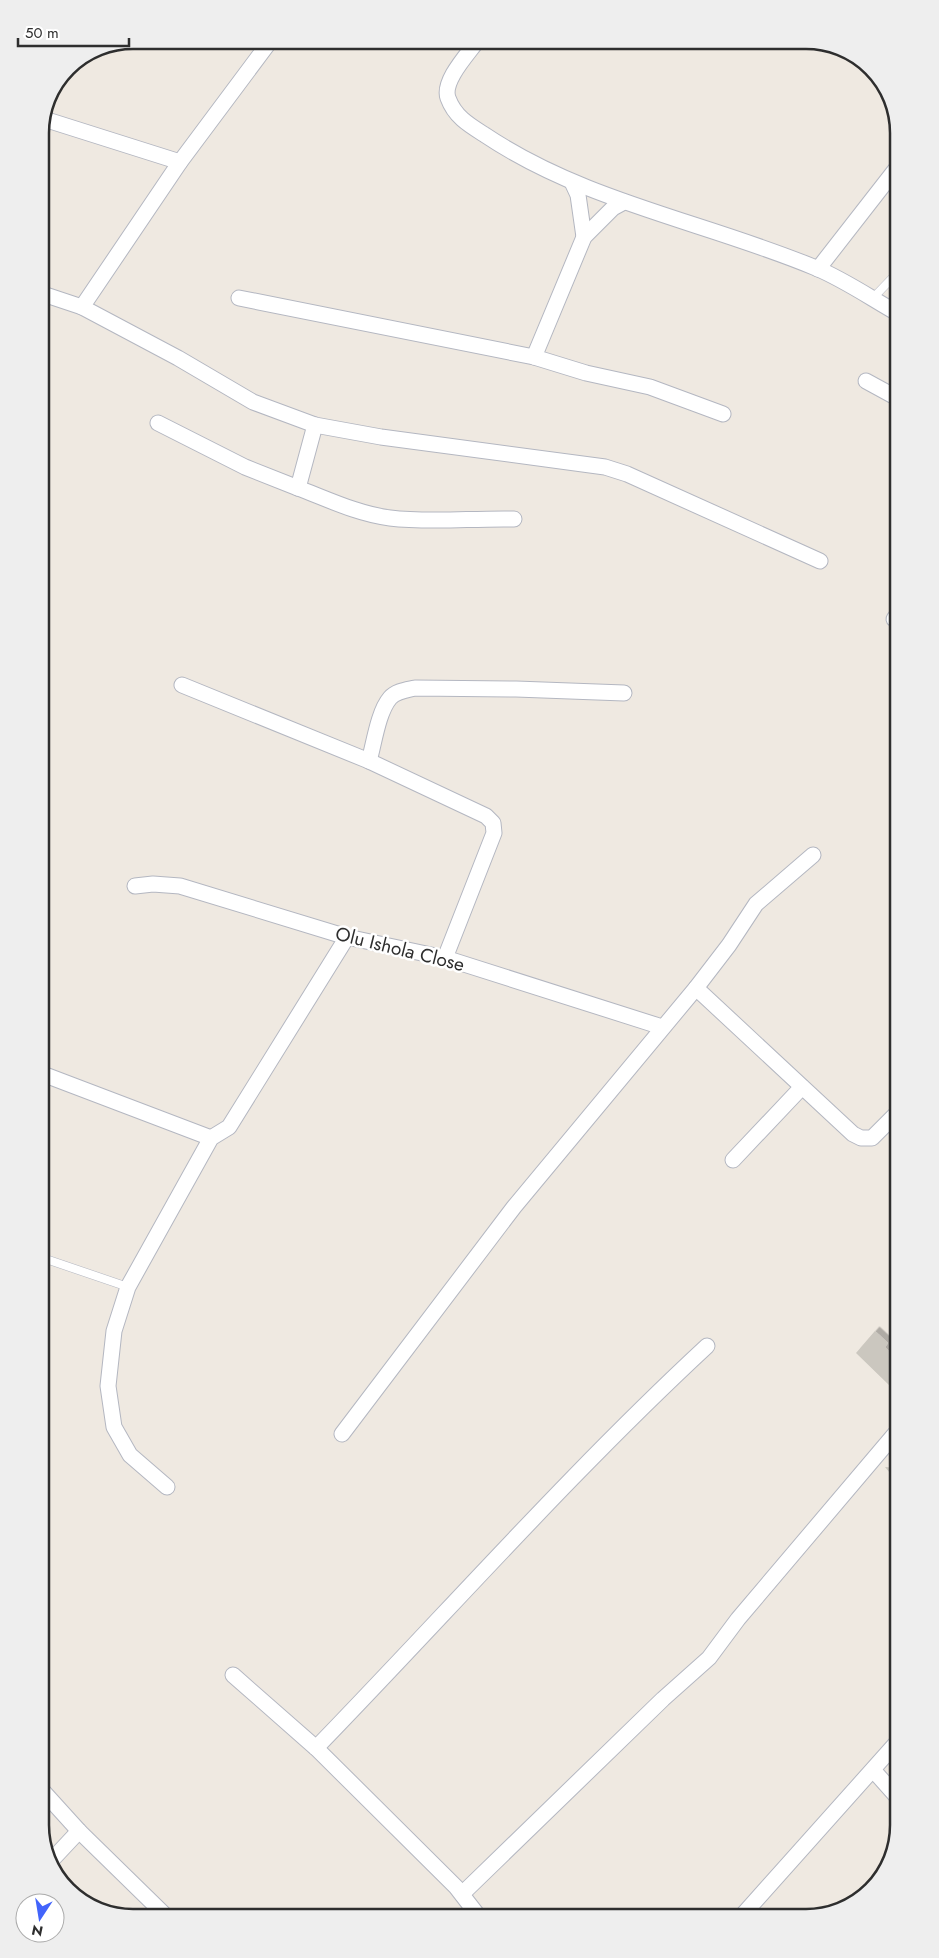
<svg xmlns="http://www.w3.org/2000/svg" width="939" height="1958" font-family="Jost,sans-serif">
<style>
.building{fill:#cbc7bf;filter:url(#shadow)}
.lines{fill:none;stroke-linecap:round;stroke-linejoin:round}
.lane-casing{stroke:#b4b7c1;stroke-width:9}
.street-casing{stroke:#b4b7c1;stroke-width:17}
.lane{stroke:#fff;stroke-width:8}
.street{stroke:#fff;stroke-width:15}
.labels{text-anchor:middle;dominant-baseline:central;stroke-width:5;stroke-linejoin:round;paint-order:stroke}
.street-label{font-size:19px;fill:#2e2e2e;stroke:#fff}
.rim{fill:none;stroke:#2e2e2e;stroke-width:2.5}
</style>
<defs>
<filter id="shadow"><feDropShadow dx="4.5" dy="-4.5" stdDeviation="0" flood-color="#0004"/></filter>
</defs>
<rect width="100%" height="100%" fill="#efe9e1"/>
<g class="building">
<polygon points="875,1331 888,1343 885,1347 899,1362 899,1379 891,1387 856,1353"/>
<polygon points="885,1467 899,1468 899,1484"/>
</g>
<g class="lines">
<defs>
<g id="lane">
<polyline points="872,299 899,271"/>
<polyline points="40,1257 128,1287"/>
</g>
<g id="street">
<path d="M478,40C468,54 442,81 448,98C455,117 469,125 485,135C585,202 706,222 816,268C845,280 872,299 899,314"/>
<polyline points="44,119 180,162"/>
<polyline points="572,182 578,195 584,237"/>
<polyline points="818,269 899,165"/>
<polyline points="40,293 82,307 178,358 253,402 315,425 381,437 605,467 627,474 820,561"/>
<polyline points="239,298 534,357 586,373 650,387 723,414"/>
<polyline points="82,307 180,162 271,40"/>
<polyline points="534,357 584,237 613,208 624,202"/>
<polyline points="866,381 899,399"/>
<polyline points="158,423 245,467 298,488"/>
<path d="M315,425L298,488C327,499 358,514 390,518C430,523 472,518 514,519"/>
<polyline points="894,619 899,612"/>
<polyline points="182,685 369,761 486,816 493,823 494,833 445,958"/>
<path d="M369,761C374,744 378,712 390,698C396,691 406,690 415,688L516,689L624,693"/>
<polyline points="135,886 153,884 180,886 347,937 445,958 662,1027"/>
<polyline points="696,988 853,1134 861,1138 872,1138 899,1111"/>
<polyline points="40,1073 211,1138"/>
<polyline points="733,1160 802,1087"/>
<polyline points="342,1434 514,1207 696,988 729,945 756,904 813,855"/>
<polyline points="167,1487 130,1455 114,1427 108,1386 114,1331 128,1287 211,1138 229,1127 347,937"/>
<polyline points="233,1675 316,1748 456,1887 480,1918"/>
<path d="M316,1748C446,1614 570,1473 707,1346"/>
<polyline points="874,1771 899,1799"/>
<polyline points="40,1788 79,1831 168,1918"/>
<polyline points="49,1863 79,1831"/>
<polyline points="462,1894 663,1699 709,1658 738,1619 899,1429"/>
<polyline points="740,1918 899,1740"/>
</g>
</defs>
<use href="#lane" class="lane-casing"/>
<use href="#street" class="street-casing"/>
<use href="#lane" class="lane"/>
<use href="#street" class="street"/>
</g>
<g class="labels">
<g class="street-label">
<text transform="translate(400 949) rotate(14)">Olu Ishola Close</text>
</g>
</g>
<path d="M0 0H939V1958H0ZM133 49H806A84 84 0 0 1 890 133V1825A84 84 0 0 1 806 1909H133A84 84 0 0 1 49 1825V133A84 84 0 0 1 133 49Z" fill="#eee" fill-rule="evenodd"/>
<path class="rim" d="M133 49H806A84 84 0 0 1 890 133V1825A84 84 0 0 1 806 1909H133A84 84 0 0 1 49 1825V133A84 84 0 0 1 133 49Z"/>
<g transform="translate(40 1918) rotate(192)"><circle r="24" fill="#ffffff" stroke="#ababab"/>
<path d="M0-4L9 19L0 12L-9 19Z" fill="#4264fb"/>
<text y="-8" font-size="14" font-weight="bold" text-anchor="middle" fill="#2e2e2e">N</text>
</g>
<path d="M18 38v8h111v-8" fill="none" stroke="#2e2e2e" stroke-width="2.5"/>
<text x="25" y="38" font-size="15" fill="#2e2e2e" stroke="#ffffff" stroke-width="4" paint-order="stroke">50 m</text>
</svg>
